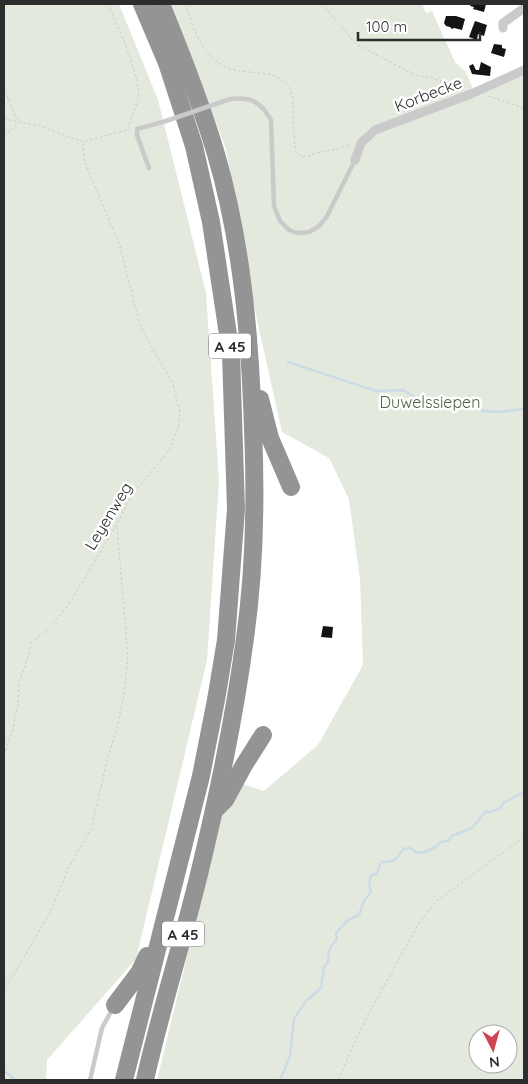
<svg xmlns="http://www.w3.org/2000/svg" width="528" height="1084" font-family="Quicksand,sans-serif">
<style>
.green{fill:#e3e9dd;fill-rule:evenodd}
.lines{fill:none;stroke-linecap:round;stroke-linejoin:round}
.stream{stroke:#cbdce7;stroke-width:2.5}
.building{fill:#141414}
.path{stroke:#cacaca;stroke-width:1;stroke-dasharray:2.5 2.5;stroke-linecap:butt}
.lane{stroke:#cacaca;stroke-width:4.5}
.street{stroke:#cacaca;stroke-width:9}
.highway{stroke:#949494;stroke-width:18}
.lane-bridge{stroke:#cacaca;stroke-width:4.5}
.labels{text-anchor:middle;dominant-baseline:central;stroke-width:5;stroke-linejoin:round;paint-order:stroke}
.shield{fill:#fff;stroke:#6c6c6c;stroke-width:1}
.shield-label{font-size:15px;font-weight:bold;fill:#2d2d2d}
.street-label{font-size:16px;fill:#2d2d2d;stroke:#fff}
.park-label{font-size:16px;fill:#516340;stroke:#fff}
</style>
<rect width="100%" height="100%" fill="#fff"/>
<g class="green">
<polygon points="4,4 119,4 158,100 206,293 219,481 207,660 136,959 47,1060 46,1080 4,1080"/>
<path d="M171,4H422L426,13L432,11L455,62L466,72L473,89L524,74V1080H157L230,780L264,791L318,745L363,665L360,579L349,499L329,458L282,432L257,320L226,149ZM478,1034H508V1064H478Z"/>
</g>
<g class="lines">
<g class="stream">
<polyline points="288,362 376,391 403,390 424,403 452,408 462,405 476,408 483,411 498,412 524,409"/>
<polyline points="4,1071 16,1080"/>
<path d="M280,1080L290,1056L294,1019L306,1001L321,988L324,967L328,962C328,952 330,946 337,939L336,933L348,920L359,915L364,901L371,892L369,885L371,875L377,874L381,862C394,862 397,860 403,849L410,848L418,853C427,852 435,850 440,842L448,841L452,836L472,828L485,812H490L501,808L503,803L524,792"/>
</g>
</g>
<g class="building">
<polygon points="471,4 486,4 484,12 473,9 474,7 470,6"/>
<polygon points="446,16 456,16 465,19 462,30 454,28 452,29 450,27 446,26 444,23"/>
<polygon points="475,21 487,25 484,36 478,34 477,40 469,37"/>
<polygon points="494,44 502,45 502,48 506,49 504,57 491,53"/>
<polygon points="481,62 491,67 490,76 472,74 469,66 473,64 476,70 479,70"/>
<polygon points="323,626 333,627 332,638 321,637"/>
</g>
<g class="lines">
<g class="path">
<path d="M108,4C117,26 142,77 138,99C136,109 130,118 129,128"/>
<path d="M185,4C193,26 200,52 222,65C243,79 283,63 292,95C293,100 293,106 293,111C293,125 294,139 296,153L302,157L351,145"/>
<polyline points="322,4 356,44 415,75 432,78 462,88"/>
<path d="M4,91C12,101 11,113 19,120"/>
<polyline points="488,96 524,108"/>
<polyline points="4,119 40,126 83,142 130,129"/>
<polyline points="4,136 19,122"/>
<polyline points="4,755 12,732 18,706 19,682 26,664 32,642 51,626 71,601 117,524 131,496 169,450 178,428 180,413 173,384 146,337 139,322 120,246 84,160 83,142"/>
<polyline points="4,987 10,981 51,911 68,869 92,827 107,760 117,728 124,695 128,657 117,526"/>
<polyline points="339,1080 351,1050 369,1013 420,921 438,900 524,837"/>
</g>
<g class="lane">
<path d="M230,99C251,97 260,101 271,120L274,206L280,221L289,230L297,233L309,232L318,227L326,218L355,160"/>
<polyline points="149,168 137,135 137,129 166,121"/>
<polyline points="90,1080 102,1028 113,1008"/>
</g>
<g class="street">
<polyline points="503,28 503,23 524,8"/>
<polyline points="355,160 361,143 375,130 471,94 524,70"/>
</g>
<g class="highway">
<polyline points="260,399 270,438 291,487"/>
<polyline points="215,810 225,800 244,765 263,735"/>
<polyline points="115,1005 139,973 147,956"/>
<polyline points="124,1080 201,776 216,700 226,640 236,509 231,354 211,222 194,146 167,63 142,4"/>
<path d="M145,1080C161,1008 184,938 201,866C219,791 235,714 245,638C255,568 256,498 253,428C250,336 242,243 216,154C201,103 181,53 161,4"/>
</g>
<polyline class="lane-bridge" points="166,121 230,99"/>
</g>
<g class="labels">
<g class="shield">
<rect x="209" y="333.5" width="42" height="25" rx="4"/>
<rect x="162" y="921.5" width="42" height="25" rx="4"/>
</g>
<g class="shield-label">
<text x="230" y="346">A 45</text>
<text x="183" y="934">A 45</text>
</g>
<g class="street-label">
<text transform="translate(428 94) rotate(-21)">Korbecke</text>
<text transform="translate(108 516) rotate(-59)">Leyenweg</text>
</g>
<g class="park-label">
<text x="430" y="402">Duwelssiepen</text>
</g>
</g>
<rect width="528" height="1084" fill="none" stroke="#2d2d2d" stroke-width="10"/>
<g transform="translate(493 1049) rotate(174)"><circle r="24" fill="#ffffff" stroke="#ababab"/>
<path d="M0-4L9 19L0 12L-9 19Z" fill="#cf444e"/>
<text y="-8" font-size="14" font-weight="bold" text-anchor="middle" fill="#2d2d2d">N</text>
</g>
<path d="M358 32v8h122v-8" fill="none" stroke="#2d2d2d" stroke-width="2.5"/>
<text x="366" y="32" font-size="15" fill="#2d2d2d" stroke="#ffffff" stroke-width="4" paint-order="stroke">100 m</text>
</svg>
